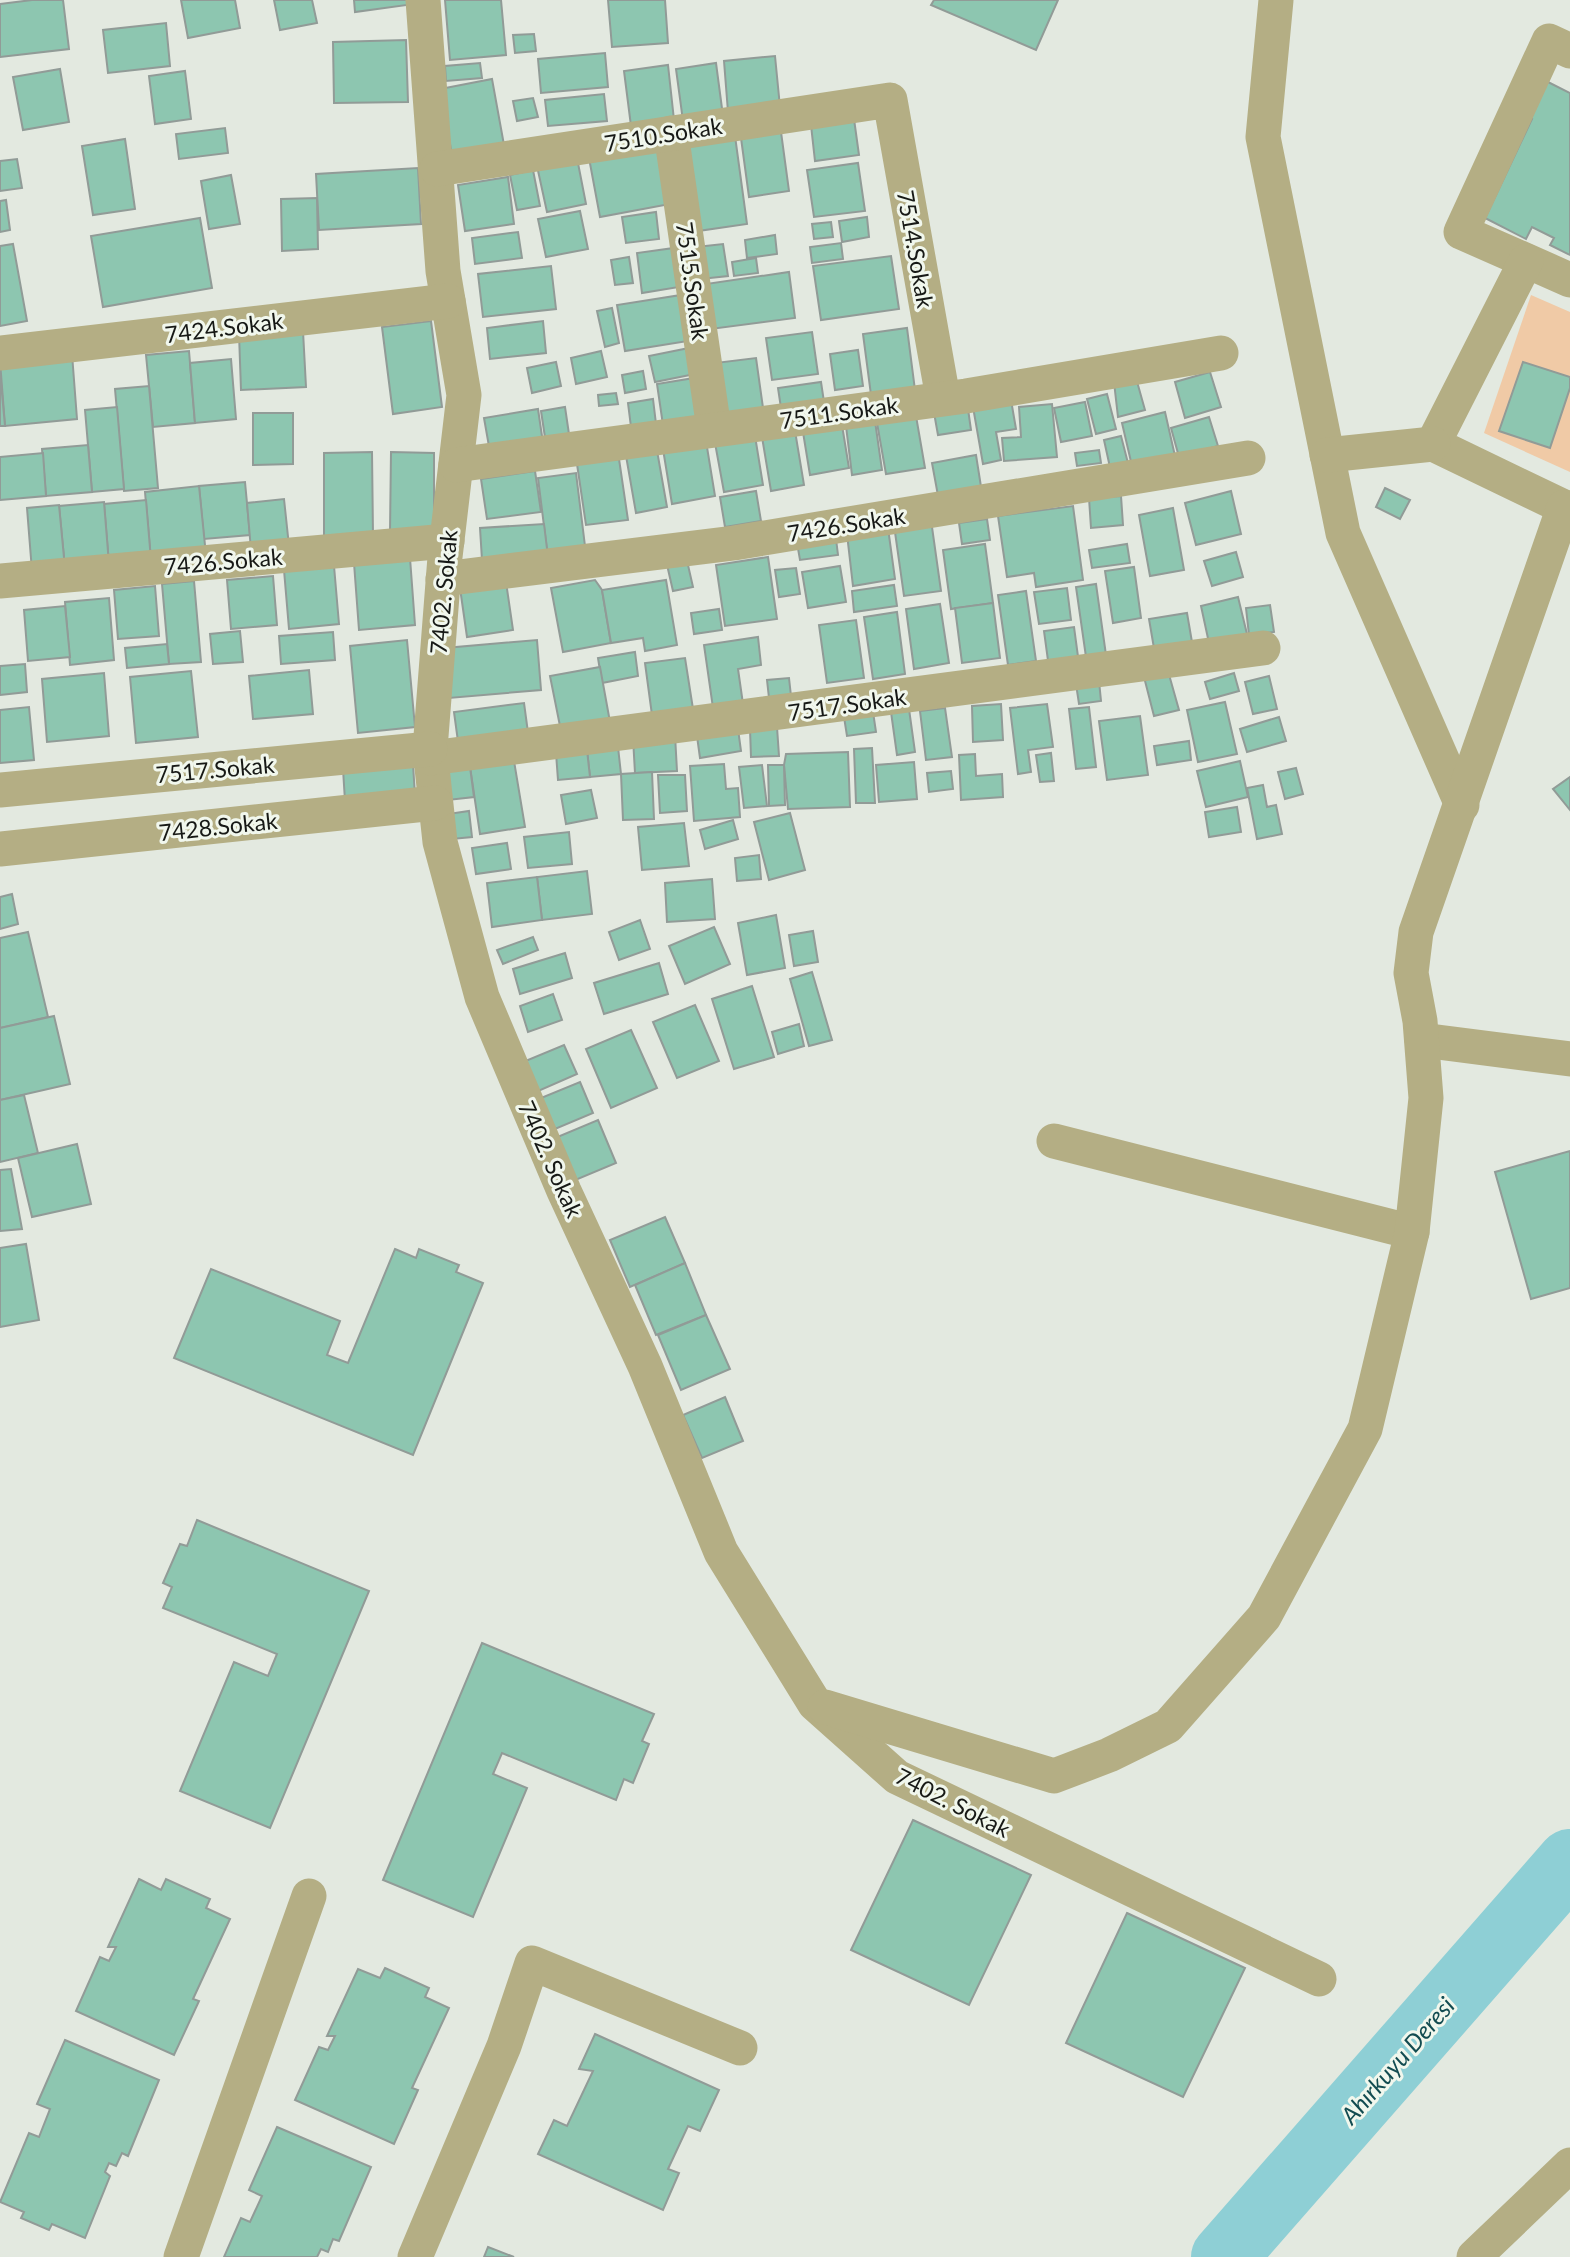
<svg xmlns="http://www.w3.org/2000/svg" width="1570" height="2257" font-family="Lato,sans-serif">
<style>
.green{fill:#f0caa6}
.lines{fill:none;stroke-linecap:round;stroke-linejoin:round}
.river{stroke:#8ecfd5;stroke-width:66}
.building{fill:#8dc6b0;stroke:#919b97;stroke-width:2}
.street{stroke:#b4ae84;stroke-width:35}
.labels{text-anchor:middle;dominant-baseline:central;stroke-width:6;stroke-linejoin:round;paint-order:stroke}
.street-label{font-size:23px;fill:#171916;stroke:#f1f7ed}
.water-label{font-size:24px;font-style:italic;fill:#124c51;stroke:#f1f7ed}
</style>
<rect width="100%" height="100%" fill="#e3e9e0"/>
<polygon class="green" points="1531,295 1570,312 1570,472 1484,433"/>
<g class="lines">
<polyline class="river" points="1224,2257 1570,1862"/>
</g>
<g class="building">
<polygon points="32,0 63,0 69,49 0,57 0,4"/>
<polygon points="181,0 235,0 240,28 188,38"/>
<polygon points="274,0 312,0 317,23 280,30"/>
<polygon points="354,0 407,0 407,5 355,12"/>
<polygon points="445,0 501,0 506,55 450,60"/>
<polygon points="608,0 665,0 668,43 612,47"/>
<polygon points="934,0 1058,0 1036,50 931,5"/>
<polygon points="166,23 170,66 108,73 103,30"/>
<polygon points="534,34 536,51 515,53 513,35"/>
<polygon points="406,40 408,102 334,103 333,42"/>
<polygon points="605,53 608,87 541,93 538,59"/>
<polygon points="775,56 780,107 728,112 724,61"/>
<polygon points="480,63 482,78 446,81 445,66"/>
<polygon points="716,63 723,116 683,121 676,69"/>
<polygon points="668,65 674,120 631,126 624,71"/>
<polygon points="60,69 69,122 23,130 13,77"/>
<polygon points="185,71 191,119 155,124 149,76"/>
<polygon points="492,79 504,145 452,155 440,89"/>
<polygon points="1546,81 1570,93 1570,255 1550,245 1554,238 1532,227 1526,239 1485,218 1532,119 1521,114"/>
<polygon points="604,94 607,121 548,126 545,100"/>
<polygon points="533,98 538,117 517,121 513,101"/>
<polygon points="854,119 859,155 815,161 811,125"/>
<polygon points="225,128 228,153 179,159 176,134"/>
<polygon points="781,132 789,191 749,197 741,138"/>
<polygon points="735,136 747,224 698,231 686,143"/>
<polygon points="125,139 135,209 93,215 82,146"/>
<polygon points="660,146 670,204 600,217 589,158"/>
<polygon points="577,158 586,204 547,212 537,166"/>
<polygon points="17,159 22,188 0,191 0,161"/>
<polygon points="858,163 865,211 814,217 807,170"/>
<polygon points="418,168 421,224 319,230 316,174"/>
<polygon points="533,170 540,206 517,210 510,175"/>
<polygon points="231,175 240,224 209,229 201,181"/>
<polygon points="508,177 514,224 465,231 458,185"/>
<polygon points="317,198 318,249 282,251 281,199"/>
<polygon points="6,200 10,230 0,232 0,201"/>
<polygon points="580,211 588,249 546,257 538,219"/>
<polygon points="656,212 659,239 626,243 622,217"/>
<polygon points="867,217 869,237 842,242 839,221"/>
<polygon points="200,218 212,288 103,307 91,236"/>
<polygon points="831,222 833,237 814,239 812,224"/>
<polygon points="518,232 522,258 475,264 472,238"/>
<polygon points="775,235 777,254 747,258 745,240"/>
<polygon points="841,243 843,259 812,263 810,247"/>
<polygon points="13,244 27,321 0,326 0,246"/>
<polygon points="723,244 728,276 701,279 697,247"/>
<polygon points="674,248 679,287 642,293 637,253"/>
<polygon points="891,256 899,309 821,320 813,266"/>
<polygon points="629,257 633,283 615,285 611,260"/>
<polygon points="756,258 758,273 734,276 732,262"/>
<polygon points="551,266 556,309 483,317 478,274"/>
<polygon points="789,272 795,318 711,329 706,284"/>
<polygon points="681,295 688,341 625,351 617,305"/>
<polygon points="612,308 619,343 605,347 597,311"/>
<polygon points="431,321 442,407 393,414 382,327"/>
<polygon points="543,321 546,353 490,359 487,328"/>
<polygon points="907,328 915,390 871,395 863,334"/>
<polygon points="303,331 306,387 241,390 239,334"/>
<polygon points="812,332 818,374 772,380 766,338"/>
<polygon points="689,348 695,374 655,382 649,356"/>
<polygon points="858,350 863,386 835,390 830,354"/>
<polygon points="189,351 195,423 153,427 146,355"/>
<polygon points="601,351 607,377 576,384 571,358"/>
<polygon points="72,354 77,419 5,426 0,361"/>
<polygon points="756,358 764,415 723,421 715,363"/>
<polygon points="231,359 236,419 195,423 190,363"/>
<polygon points="556,362 561,386 532,393 527,368"/>
<polygon points="1523,362 1570,377 1570,388 1550,448 1499,431"/>
<polygon points="643,371 646,389 625,393 622,375"/>
<polygon points="0,372 5,426 0,426"/>
<polygon points="1210,372 1221,407 1185,418 1175,382"/>
<polygon points="694,378 701,419 663,425 657,384"/>
<polygon points="1136,378 1145,410 1118,417 1114,382"/>
<polygon points="821,382 824,402 781,408 778,388"/>
<polygon points="149,386 158,488 124,491 115,389"/>
<polygon points="616,393 618,404 599,406 598,395"/>
<polygon points="1107,394 1116,429 1096,434 1087,399"/>
<polygon points="653,399 656,424 631,427 628,403"/>
<polygon points="1011,400 1016,429 996,432 1001,460 983,464 973,407"/>
<polygon points="967,402 971,430 938,435 933,407"/>
<polygon points="1085,402 1092,436 1061,442 1054,408"/>
<polygon points="1052,404 1057,457 1004,461 1002,438 1021,437 1019,407"/>
<polygon points="117,407 124,489 92,492 85,410"/>
<polygon points="565,407 570,441 546,444 541,411"/>
<polygon points="538,409 543,443 490,452 484,418"/>
<polygon points="1165,412 1175,456 1132,466 1122,423"/>
<polygon points="253,413 293,413 293,464 253,465"/>
<polygon points="916,416 925,468 886,474 877,423"/>
<polygon points="1209,417 1218,446 1179,457 1171,428"/>
<polygon points="841,419 849,468 810,475 802,426"/>
<polygon points="875,421 882,470 852,475 846,426"/>
<polygon points="795,431 804,485 771,491 762,437"/>
<polygon points="705,435 715,496 672,504 662,443"/>
<polygon points="755,436 763,485 724,492 715,443"/>
<polygon points="1121,436 1129,467 1111,472 1104,440"/>
<polygon points="88,445 92,492 46,496 42,449"/>
<polygon points="656,445 667,507 636,513 625,450"/>
<polygon points="1099,450 1101,463 1077,466 1075,453"/>
<polygon points="372,452 373,536 324,537 324,453"/>
<polygon points="391,452 434,453 434,533 390,532"/>
<polygon points="43,453 46,496 0,500 0,457"/>
<polygon points="976,455 982,493 939,501 932,463"/>
<polygon points="619,459 628,520 586,525 577,464"/>
<polygon points="535,471 541,512 487,519 481,479"/>
<polygon points="576,473 585,546 547,550 538,478"/>
<polygon points="245,482 250,535 204,539 199,486"/>
<polygon points="199,486 206,555 151,560 145,492"/>
<polygon points="1385,488 1410,500 1400,519 1376,507"/>
<polygon points="756,491 761,521 725,527 720,497"/>
<polygon points="1231,491 1241,534 1196,545 1185,503"/>
<polygon points="1121,496 1123,525 1091,528 1089,498"/>
<polygon points="284,499 289,546 251,550 247,503"/>
<polygon points="146,500 151,560 109,564 104,504"/>
<polygon points="104,502 109,564 65,568 59,506"/>
<polygon points="59,505 65,568 32,571 27,508"/>
<polygon points="1073,506 1083,580 1036,587 1034,573 1007,577 998,516"/>
<polygon points="1173,508 1184,570 1150,576 1139,515"/>
<polygon points="987,519 990,540 962,544 959,523"/>
<polygon points="931,520 941,591 904,596 894,525"/>
<polygon points="544,524 548,557 482,560 480,528"/>
<polygon points="888,528 895,579 853,586 847,534"/>
<polygon points="835,531 838,555 800,560 796,537"/>
<polygon points="985,544 993,603 951,609 943,550"/>
<polygon points="1127,544 1130,563 1092,568 1089,550"/>
<polygon points="685,552 693,587 673,591 665,556"/>
<polygon points="1236,552 1243,577 1212,586 1204,561"/>
<polygon points="768,557 777,619 725,626 716,565"/>
<polygon points="410,558 415,625 359,630 354,563"/>
<polygon points="334,566 339,624 289,629 284,570"/>
<polygon points="840,566 846,602 808,608 802,572"/>
<polygon points="1134,567 1141,618 1113,623 1105,571"/>
<polygon points="796,568 800,594 779,597 775,570"/>
<polygon points="273,576 277,625 231,629 227,580"/>
<polygon points="595,580 602,590 611,643 563,652 551,588"/>
<polygon points="666,580 677,645 645,651 643,638 611,643 602,590"/>
<polygon points="194,581 201,662 169,664 162,584"/>
<polygon points="506,582 513,630 467,637 460,588"/>
<polygon points="1096,584 1107,662 1087,664 1076,587"/>
<polygon points="894,585 897,606 854,612 852,591"/>
<polygon points="155,586 159,636 118,639 114,590"/>
<polygon points="1067,588 1071,620 1039,624 1034,592"/>
<polygon points="1026,591 1036,661 1008,665 998,595"/>
<polygon points="1238,597 1247,634 1209,643 1201,606"/>
<polygon points="109,598 114,660 70,665 65,602"/>
<polygon points="993,603 1000,658 962,663 955,608"/>
<polygon points="940,604 949,663 914,669 906,609"/>
<polygon points="1270,605 1274,632 1249,635 1246,608"/>
<polygon points="65,606 70,657 28,661 24,610"/>
<polygon points="719,609 722,630 694,634 691,613"/>
<polygon points="897,612 905,674 873,679 864,617"/>
<polygon points="1187,613 1193,648 1155,654 1149,619"/>
<polygon points="856,620 864,678 827,683 819,625"/>
<polygon points="1074,627 1079,664 1049,668 1044,631"/>
<polygon points="240,631 243,662 213,664 210,634"/>
<polygon points="333,632 335,660 281,664 279,636"/>
<polygon points="758,637 761,665 738,669 743,704 713,708 704,645"/>
<polygon points="407,640 415,727 358,733 350,646"/>
<polygon points="537,640 541,690 449,698 445,648"/>
<polygon points="167,644 169,664 127,668 125,648"/>
<polygon points="635,652 638,676 602,683 598,658"/>
<polygon points="685,658 693,709 652,715 645,663"/>
<polygon points="25,664 27,692 0,695 0,666"/>
<polygon points="600,667 610,722 561,731 550,676"/>
<polygon points="309,670 313,714 253,719 249,676"/>
<polygon points="191,671 198,737 136,743 130,677"/>
<polygon points="1168,671 1179,710 1154,716 1144,677"/>
<polygon points="104,673 109,736 47,742 42,679"/>
<polygon points="1234,673 1239,691 1210,699 1205,682"/>
<polygon points="1269,676 1277,709 1253,714 1245,682"/>
<polygon points="789,678 791,696 769,698 767,680"/>
<polygon points="1099,681 1101,701 1079,704 1076,684"/>
<polygon points="1225,702 1237,754 1198,762 1187,710"/>
<polygon points="524,703 529,740 459,749 454,712"/>
<polygon points="1001,704 1003,740 973,742 972,706"/>
<polygon points="1047,704 1053,747 1028,750 1031,772 1018,774 1010,708"/>
<polygon points="29,707 34,760 0,763 0,710"/>
<polygon points="1089,707 1096,767 1076,769 1069,709"/>
<polygon points="945,708 952,757 926,760 920,711"/>
<polygon points="909,709 915,752 897,755 891,712"/>
<polygon points="873,712 876,732 847,736 844,717"/>
<polygon points="1140,716 1148,775 1107,780 1099,721"/>
<polygon points="1279,717 1286,741 1247,752 1240,729"/>
<polygon points="777,727 779,756 751,757 750,729"/>
<polygon points="738,729 741,751 700,758 697,736"/>
<polygon points="675,735 677,771 635,773 633,738"/>
<polygon points="1189,741 1191,760 1157,765 1154,746"/>
<polygon points="618,747 621,774 590,777 587,750"/>
<polygon points="872,748 875,803 856,803 854,749"/>
<polygon points="587,750 590,777 558,780 556,753"/>
<polygon points="848,752 850,807 788,809 784,765 786,754"/>
<polygon points="1051,753 1054,781 1040,782 1036,755"/>
<polygon points="975,754 976,776 1002,774 1003,797 961,800 959,755"/>
<polygon points="514,761 525,827 480,834 470,767"/>
<polygon points="1240,761 1248,797 1206,807 1197,771"/>
<polygon points="914,762 917,799 879,802 876,765"/>
<polygon points="413,764 415,796 345,801 343,769"/>
<polygon points="724,764 726,789 738,788 740,817 694,821 690,766"/>
<polygon points="762,765 767,806 744,808 739,767"/>
<polygon points="768,765 784,765 785,805 769,806"/>
<polygon points="470,767 474,797 448,800 444,772"/>
<polygon points="1296,768 1303,794 1285,799 1278,772"/>
<polygon points="951,771 953,789 929,792 927,773"/>
<polygon points="652,772 654,819 623,820 621,774"/>
<polygon points="658,775 685,775 687,811 660,813"/>
<polygon points="1570,777 1570,810 1553,789"/>
<polygon points="1263,785 1267,807 1276,805 1282,834 1257,839 1247,788"/>
<polygon points="591,790 597,818 566,824 561,795"/>
<polygon points="1237,807 1241,832 1209,837 1205,812"/>
<polygon points="469,811 472,837 452,839 448,814"/>
<polygon points="790,813 805,870 769,880 754,822"/>
<polygon points="733,820 738,839 705,849 700,830"/>
<polygon points="684,823 689,866 642,870 638,827"/>
<polygon points="569,832 572,864 528,868 524,837"/>
<polygon points="507,843 511,869 476,874 472,848"/>
<polygon points="759,855 761,879 737,881 735,858"/>
<polygon points="587,871 592,914 542,920 537,877"/>
<polygon points="537,877 542,920 492,927 487,883"/>
<polygon points="712,879 715,919 667,922 665,883"/>
<polygon points="12,894 18,924 0,929 0,897"/>
<polygon points="776,915 785,968 747,975 738,923"/>
<polygon points="640,920 650,949 619,960 609,932"/>
<polygon points="714,927 730,964 685,984 669,946"/>
<polygon points="813,931 818,962 794,966 789,935"/>
<polygon points="28,932 48,1017 0,1028 0,938"/>
<polygon points="533,937 538,950 503,964 497,950"/>
<polygon points="565,953 572,978 520,994 513,969"/>
<polygon points="659,963 668,994 604,1014 594,983"/>
<polygon points="812,972 832,1040 809,1046 790,979"/>
<polygon points="752,986 774,1057 734,1069 712,999"/>
<polygon points="553,994 562,1020 528,1032 520,1006"/>
<polygon points="695,1005 719,1061 677,1078 653,1022"/>
<polygon points="54,1016 70,1084 0,1100 0,1028"/>
<polygon points="799,1024 804,1046 778,1054 772,1032"/>
<polygon points="631,1030 657,1088 611,1108 586,1049"/>
<polygon points="564,1045 577,1074 536,1092 523,1062"/>
<polygon points="580,1082 593,1113 555,1129 541,1098"/>
<polygon points="24,1095 38,1153 0,1162 0,1100"/>
<polygon points="598,1120 616,1163 573,1181 555,1138"/>
<polygon points="77,1144 91,1204 32,1217 18,1158"/>
<polygon points="1570,1151 1570,1288 1531,1299 1495,1172"/>
<polygon points="11,1169 22,1229 0,1231 0,1170"/>
<polygon points="665,1217 685,1263 630,1287 610,1240"/>
<polygon points="26,1244 39,1320 0,1327 0,1248"/>
<polygon points="395,1249 416,1258 419,1249 459,1265 456,1272 483,1283 413,1455 174,1358 211,1269 340,1321 327,1355 348,1363"/>
<polygon points="685,1263 706,1315 656,1335 635,1285"/>
<polygon points="706,1315 730,1369 681,1390 658,1335"/>
<polygon points="725,1397 743,1441 702,1458 683,1415"/>
<polygon points="197,1520 369,1591 270,1828 180,1791 234,1662 268,1676 277,1654 163,1608 172,1587 163,1583 180,1544 187,1546"/>
<polygon points="482,1643 654,1714 642,1741 649,1744 633,1783 624,1779 616,1800 502,1753 493,1774 527,1788 473,1917 383,1880"/>
<polygon points="913,1820 1031,1875 969,2005 851,1950"/>
<polygon points="139,1879 161,1890 166,1879 210,1899 206,1908 230,1919 193,1999 199,2001 174,2055 76,2011 100,1957 109,1961 116,1947 108,1947"/>
<polygon points="1127,1913 1245,1968 1183,2097 1066,2043"/>
<polygon points="385,1968 429,1988 425,1997 449,2008 412,2088 418,2090 394,2144 295,2100 319,2047 328,2050 335,2036 327,2036 358,1969 380,1978"/>
<polygon points="595,2034 719,2090 700,2131 688,2126 668,2169 679,2173 663,2210 538,2154 554,2120 567,2126 593,2071 579,2069"/>
<polygon points="65,2040 159,2080 128,2156 122,2153 116,2166 109,2163 105,2172 110,2176 85,2238 52,2224 49,2230 21,2218 24,2212 0,2202 29,2133 39,2137 50,2109 37,2104"/>
<polygon points="277,2127 371,2167 339,2241 333,2239 328,2252 321,2249 317,2257 224,2257 241,2218 250,2222 262,2196 249,2190"/>
<polygon points="488,2247 514,2257 484,2257"/>
</g>
<g class="lines">
<g class="street">
<polyline points="423,0 443,271 464,395 445,557 430,749 440,842 482,997 564,1191 645,1366 721,1552 815,1704 897,1777 1319,1979"/>
<polyline points="1276,0 1263,137 1343,533 1462,805"/>
<polyline points="1570,51 1549,41 1461,232 1570,280"/>
<polyline points="671,133 714,429"/>
<polyline points="437,169 890,100 943,398"/>
<polyline points="1526,261 1433,444 1570,510"/>
<polyline points="0,353 448,301"/>
<polyline points="1327,455 1433,444"/>
<polyline points="456,465 966,396 1221,353"/>
<polyline points="443,579 734,543 1248,458"/>
<polyline points="0,581 447,541"/>
<polyline points="431,758 1263,648"/>
<polyline points="0,790 430,749"/>
<polyline points="0,849 435,803"/>
<polyline points="1422,1040 1570,1059"/>
<polyline points="1054,1141 1412,1232"/>
<polyline points="825,1707 1054,1776 1109,1755 1168,1726 1264,1617 1365,1429 1412,1232 1426,1098 1420,1021 1411,973 1416,932 1564,507"/>
<polyline points="181,2257 309,1896"/>
<polyline points="415,2257 504,2046 532,1963 740,2048"/>
<polyline points="1474,2257 1570,2165"/>
</g>
</g>
<g class="labels">
<g class="street-label">
<text transform="translate(663 134) rotate(-9)">7510.Sokak</text>
<text transform="translate(916 249) rotate(80)">7514.Sokak</text>
<text transform="translate(693 281) rotate(82)">7515.Sokak</text>
<text transform="translate(224 327) rotate(-7)">7424.Sokak</text>
<text transform="translate(839 412) rotate(-8)">7511.Sokak</text>
<text transform="translate(846 524) rotate(-9)">7426.Sokak</text>
<text transform="translate(223 561) rotate(-5)">7426.Sokak</text>
<text transform="translate(443 592) rotate(-85)">7402. Sokak</text>
<text transform="translate(847 704) rotate(-8)">7517.Sokak</text>
<text transform="translate(215 769) rotate(-5)">7517.Sokak</text>
<text transform="translate(218 826) rotate(-6)">7428.Sokak</text>
<text transform="translate(551 1159) rotate(66)">7402. Sokak</text>
<text transform="translate(953 1802) rotate(27)">7402. Sokak</text>
</g>
<g class="water-label">
<text transform="translate(1397 2060) rotate(-49)">Ahırkuyu Deresi</text>
</g>
</g>
</svg>
